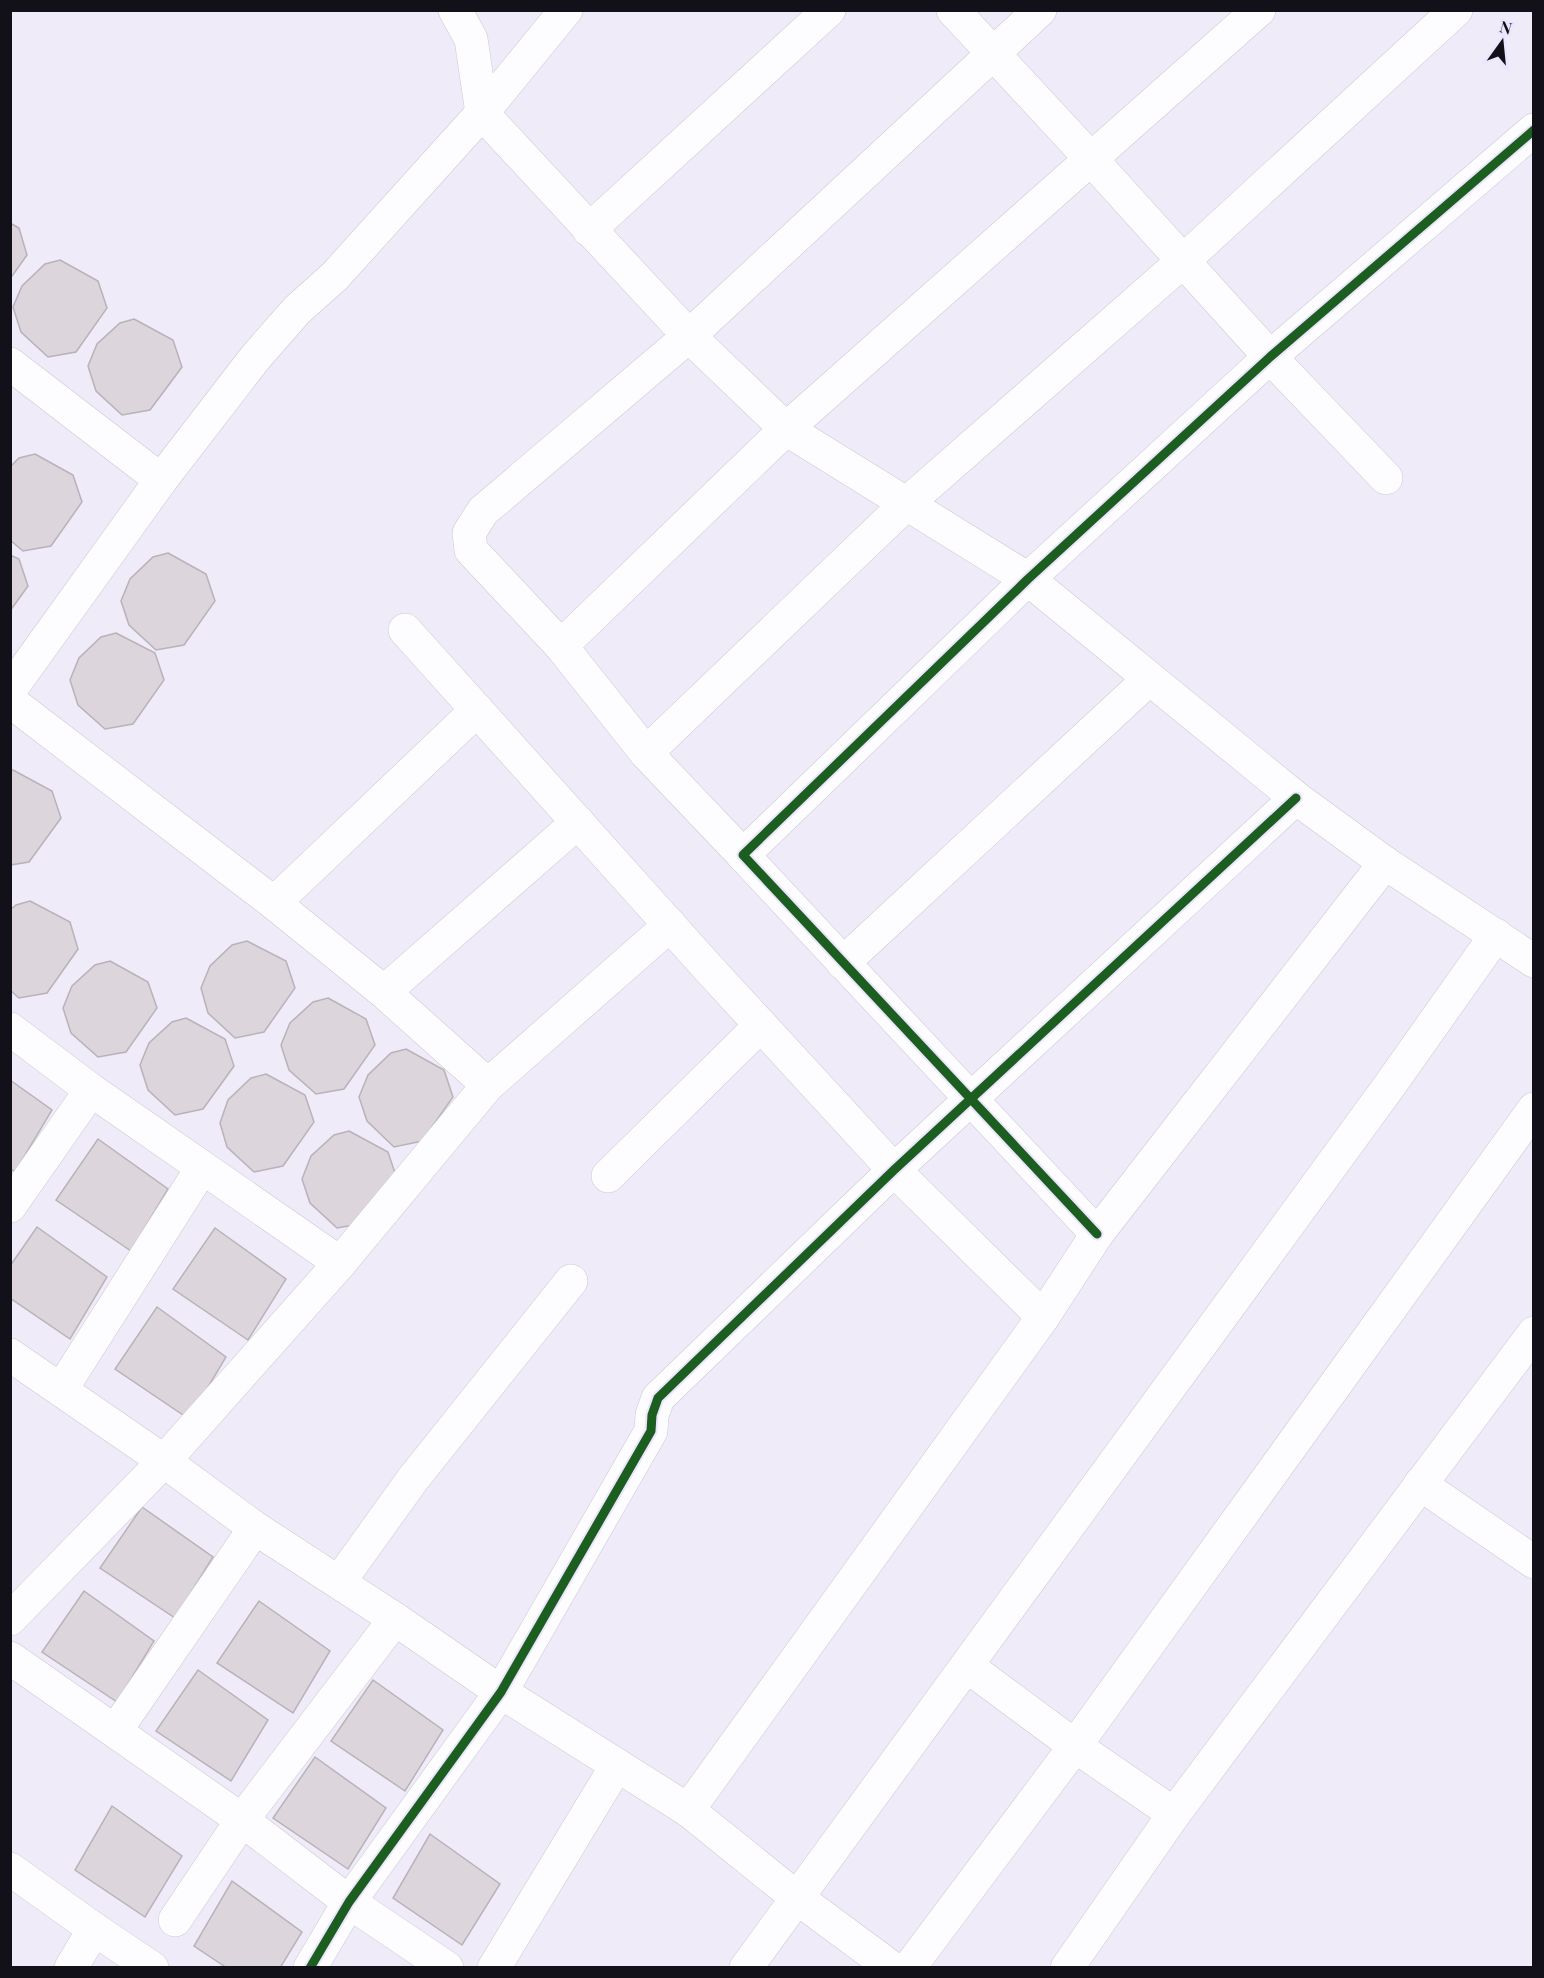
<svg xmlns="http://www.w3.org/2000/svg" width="1544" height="1978" font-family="'Playfair Display',serif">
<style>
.building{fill:#dcd5dc;stroke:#b9b2b9;stroke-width:1.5}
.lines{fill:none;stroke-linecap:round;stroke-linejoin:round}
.street-casing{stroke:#ccc8d3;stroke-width:34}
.street{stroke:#fdfcfe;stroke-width:33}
.cycleway-casing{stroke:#ede5fe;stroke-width:13}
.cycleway{stroke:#1b5e20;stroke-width:9}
</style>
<rect width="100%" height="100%" fill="#efebf8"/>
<g class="building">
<polygon points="10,223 19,228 27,255 10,279"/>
<polygon points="60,260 98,281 107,308 76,352 48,357 21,332 13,307 22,286 45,264"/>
<polygon points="134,319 173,340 182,367 150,410 122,415 96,391 88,366 97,344 120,323"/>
<polygon points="35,454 73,475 82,502 51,546 23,551 10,540 10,467 19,458"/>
<polygon points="168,553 206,574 215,601 184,645 156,650 129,625 121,601 130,579 153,557"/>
<polygon points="10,555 19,559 28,586 10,611"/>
<polygon points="116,633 155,653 164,680 133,724 105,729 78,705 70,680 79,658 101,637"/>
<polygon points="13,770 52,791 61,818 29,862 10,865 10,771"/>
<polygon points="30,901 70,922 78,949 47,993 19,998 10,990 10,910 16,905"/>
<polygon points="247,941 286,961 295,988 264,1032 235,1038 208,1013 201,988 210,966 232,945"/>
<polygon points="110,961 148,982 157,1008 126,1052 98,1057 71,1033 63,1008 72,986 95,965"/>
<polygon points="328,998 366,1019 375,1045 344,1089 316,1094 289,1070 281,1045 290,1023 313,1002"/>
<polygon points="186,1018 225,1039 234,1066 203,1109 175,1115 148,1090 140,1065 149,1043 172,1022"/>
<polygon points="406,1049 444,1070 453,1097 422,1141 394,1147 367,1121 359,1097 368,1075 391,1053"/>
<polygon points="266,1074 305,1095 314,1122 283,1166 254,1172 227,1147 220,1123 228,1100 251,1078"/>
<polygon points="10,1080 52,1110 15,1172 10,1168"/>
<polygon points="349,1131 388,1152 397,1179 365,1223 337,1228 310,1203 302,1179 311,1156 334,1135"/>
<polygon points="98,1139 168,1189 131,1251 56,1200"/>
<polygon points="37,1227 107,1277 70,1339 10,1298 10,1266"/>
<polygon points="215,1228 286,1279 248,1340 173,1289"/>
<polygon points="157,1307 226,1357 189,1419 115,1369"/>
<polygon points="142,1507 213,1557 175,1618 100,1568"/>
<polygon points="84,1591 154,1641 117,1702 42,1652"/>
<polygon points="259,1601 330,1651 293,1713 217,1663"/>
<polygon points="198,1670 268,1720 231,1781 156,1731"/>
<polygon points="373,1680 443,1730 405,1791 331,1741"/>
<polygon points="315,1757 386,1808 348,1869 273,1818"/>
<polygon points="112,1806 182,1856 145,1917 75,1870"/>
<polygon points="430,1834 500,1884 462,1945 393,1898"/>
<polygon points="232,1881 302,1932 280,1968 227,1968 194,1946"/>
</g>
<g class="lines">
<defs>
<g id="street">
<polyline points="455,10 471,39 482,113 689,336 786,429 1028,579 1296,798 1385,863 1534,961"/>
<polyline points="953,10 1091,159 1270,357 1386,478"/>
<polyline points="589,230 829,10"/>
<polyline points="10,364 161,480"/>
<polyline points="405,630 710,970 894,1170 1043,1317"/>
<polyline points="561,646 471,550 469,533 483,511 689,336 1040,10"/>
<polyline points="10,690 161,480 255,358 297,310 335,276 482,113 566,10"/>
<polyline points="10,701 274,903 384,992 488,1085 340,1263"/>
<polyline points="646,753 561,646 786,429 1259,10"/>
<polyline points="743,855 646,753 905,505 1182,262 1456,10"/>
<polyline points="274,903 477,710"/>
<polyline points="843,963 1148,680"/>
<polyline points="384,992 578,822"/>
<polyline points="10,1029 91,1090 340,1263 164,1461 10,1619"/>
<polyline points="488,1085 670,925"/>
<polyline points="608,1176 761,1025"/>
<polyline points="10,1206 91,1090"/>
<polyline points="1097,1234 743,855 1028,579 1270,357 1534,130"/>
<polyline points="10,1355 164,1461 255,1528 395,1619 501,1692 688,1810 796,1897 892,1968"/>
<polyline points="61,1390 202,1168"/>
<polyline points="1420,1484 1534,1562"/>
<polyline points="339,1582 413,1479 571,1281"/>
<polyline points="10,1658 242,1820 349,1902 447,1968"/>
<polyline points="967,1666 1075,1746 1174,1814"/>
<polyline points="116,1730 255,1528"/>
<polyline points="688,1810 1043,1317 1097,1234 1385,863"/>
<polyline points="10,1869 94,1929 152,1968"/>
<polyline points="175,1920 242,1820 395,1619"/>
<polyline points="71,1968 94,1929"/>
<polyline points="310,1968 349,1902 501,1692 651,1431 652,1415 658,1398 894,1170 1296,798"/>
<polyline points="494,1968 617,1765"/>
<polyline points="746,1968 1390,1085 1496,935"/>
<polyline points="909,1968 1075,1746 1534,1109"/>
<polyline points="1067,1968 1174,1814 1534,1333"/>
</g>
</defs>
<use href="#street" class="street-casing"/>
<use href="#street" class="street"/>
<defs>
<g id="cycleway">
<polyline points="1097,1234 743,855 1028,579 1270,357 1534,130"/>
<polyline points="310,1968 349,1902 501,1692 651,1431 652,1415 658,1398 894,1170 1296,798"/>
</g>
</defs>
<use href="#cycleway" class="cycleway-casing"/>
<use href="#cycleway" class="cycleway"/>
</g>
<rect width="1544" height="1978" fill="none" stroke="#121018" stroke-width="24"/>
<g transform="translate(1502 42) rotate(15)" stroke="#ede5fe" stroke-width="4.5" paint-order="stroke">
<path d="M0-4.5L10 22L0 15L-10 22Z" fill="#121018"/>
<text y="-9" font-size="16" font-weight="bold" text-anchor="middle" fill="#121018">N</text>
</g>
</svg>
